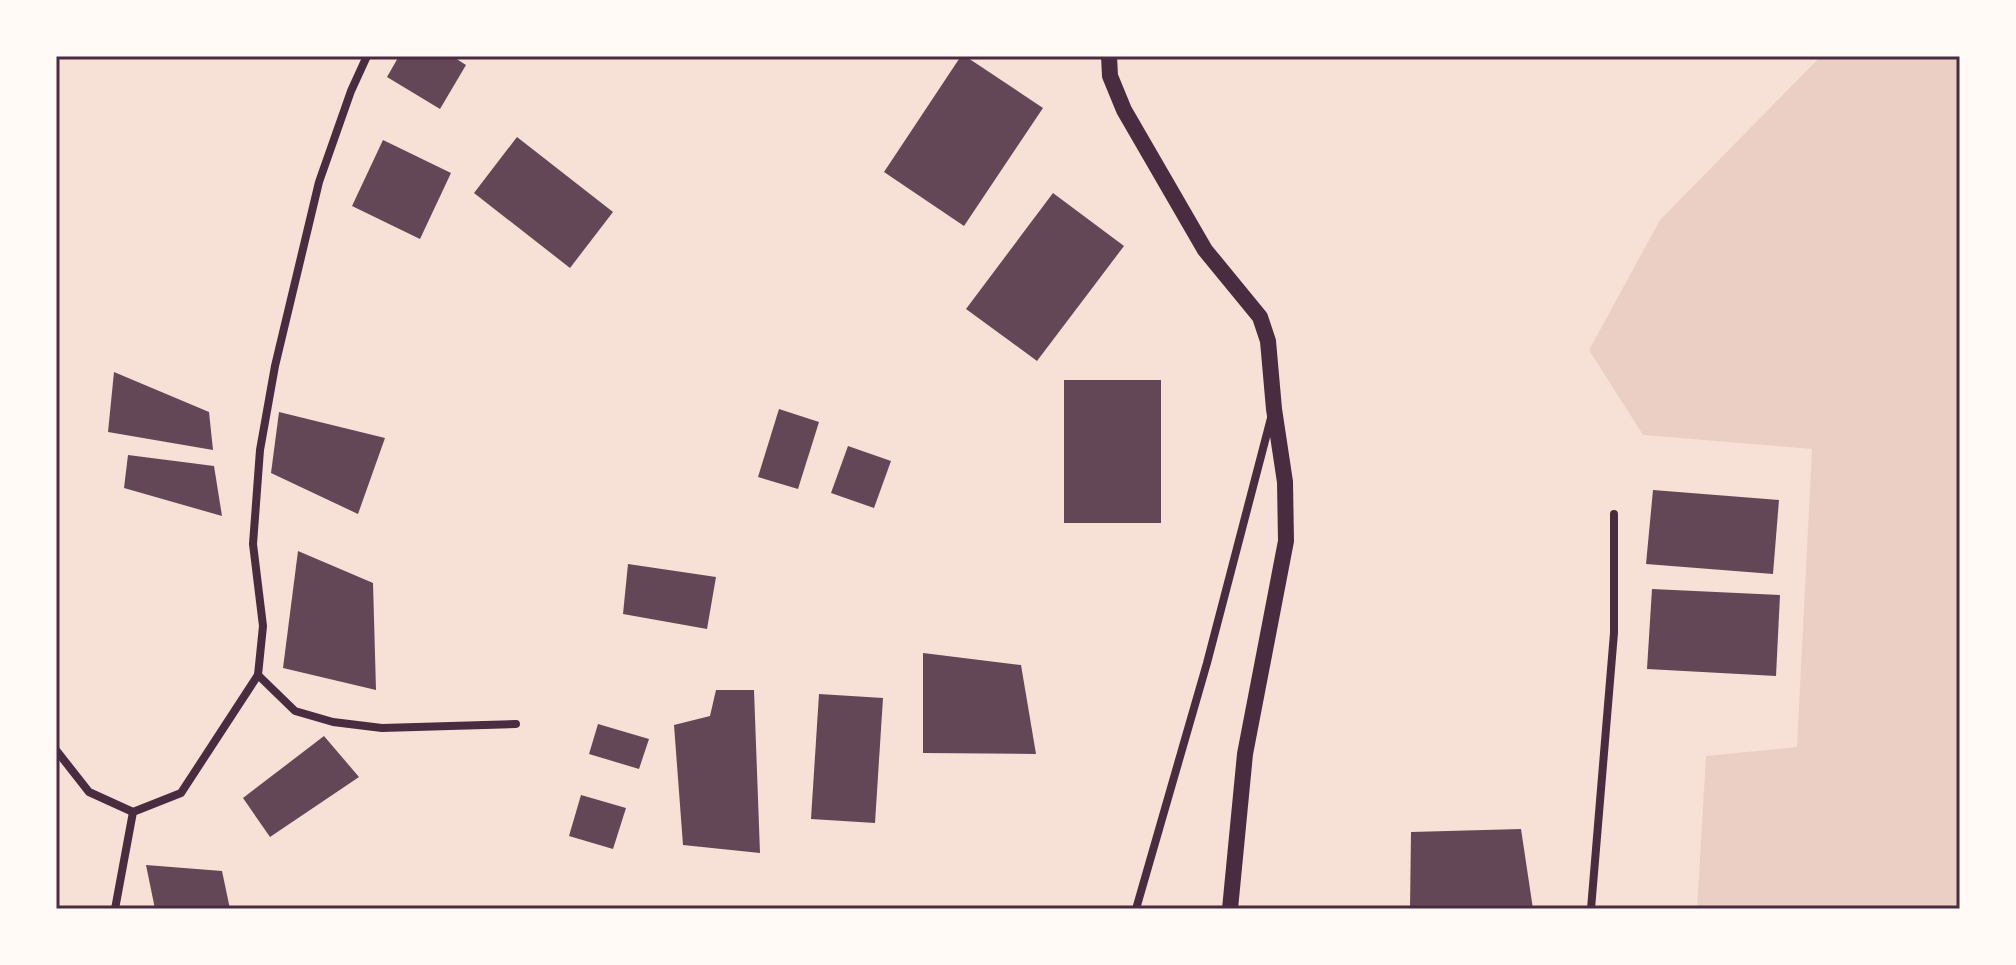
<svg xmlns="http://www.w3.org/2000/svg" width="2016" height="965" font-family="Poppins,sans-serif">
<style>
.green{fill:#ebcfc5}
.building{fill:#644757}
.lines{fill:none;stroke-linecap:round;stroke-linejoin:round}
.minor{stroke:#4a2c40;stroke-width:8}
.secondary{stroke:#4a2c40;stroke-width:16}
.neatline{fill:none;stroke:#4a2c40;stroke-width:3}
</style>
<rect width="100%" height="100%" fill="#f7e1d7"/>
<polygon class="green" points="1821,56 1960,56 1960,909 1697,909 1706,756 1797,747 1812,449 1643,435 1589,350 1660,220"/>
<g class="building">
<polygon points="399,56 452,56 466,65 440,109 387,77"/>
<polygon points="961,56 965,56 1043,108 964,226 884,172"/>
<polygon points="517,137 613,212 570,268 474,193"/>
<polygon points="383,140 451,173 420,239 352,206"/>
<polygon points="1053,193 1124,246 1037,361 966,309"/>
<polygon points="114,372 209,412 213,450 108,432"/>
<rect x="1064" y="380" width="97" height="143"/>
<polygon points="779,409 819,422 798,489 758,477"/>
<polygon points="279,412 385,438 358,514 271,473"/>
<polygon points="848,446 891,461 874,508 831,493"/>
<polygon points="128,455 214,466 222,516 124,488"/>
<polygon points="1653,490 1779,500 1773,574 1646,564"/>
<polygon points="298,551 373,583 376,690 283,668"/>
<polygon points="628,564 716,577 707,629 623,614"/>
<polygon points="1652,589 1780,595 1776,676 1647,669"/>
<polygon points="923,653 1021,665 1036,754 923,753"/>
<polygon points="716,690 754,690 760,853 683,845 674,725 710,716"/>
<polygon points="819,694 883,698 875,823 811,819"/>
<polygon points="598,724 649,739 639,769 589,754"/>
<polygon points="324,736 359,777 270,837 243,798"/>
<polygon points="581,795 626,808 613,849 569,836"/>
<polygon points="1521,829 1533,909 1410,909 1411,832"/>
<polygon points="146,865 222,871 230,909 155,909"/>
</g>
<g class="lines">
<g class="minor">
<polyline points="367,56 351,91 319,182 275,366 260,450 253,544 263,626 258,675 295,711 333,722 382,728 516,724"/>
<polyline points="56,750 89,792 133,812"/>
<polyline points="115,909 133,812 181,793 258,675"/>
<polyline points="1136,909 1207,663 1271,418"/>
<polyline points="1591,909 1614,633 1614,514"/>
</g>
<polyline class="secondary" points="1109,56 1110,76 1124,110 1205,250 1260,317 1268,341 1274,409 1285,482 1286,541 1245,754 1230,909"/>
</g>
<rect width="2016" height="965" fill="none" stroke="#fffaf5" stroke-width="116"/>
<rect x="58" y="58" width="1900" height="849" class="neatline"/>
</svg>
